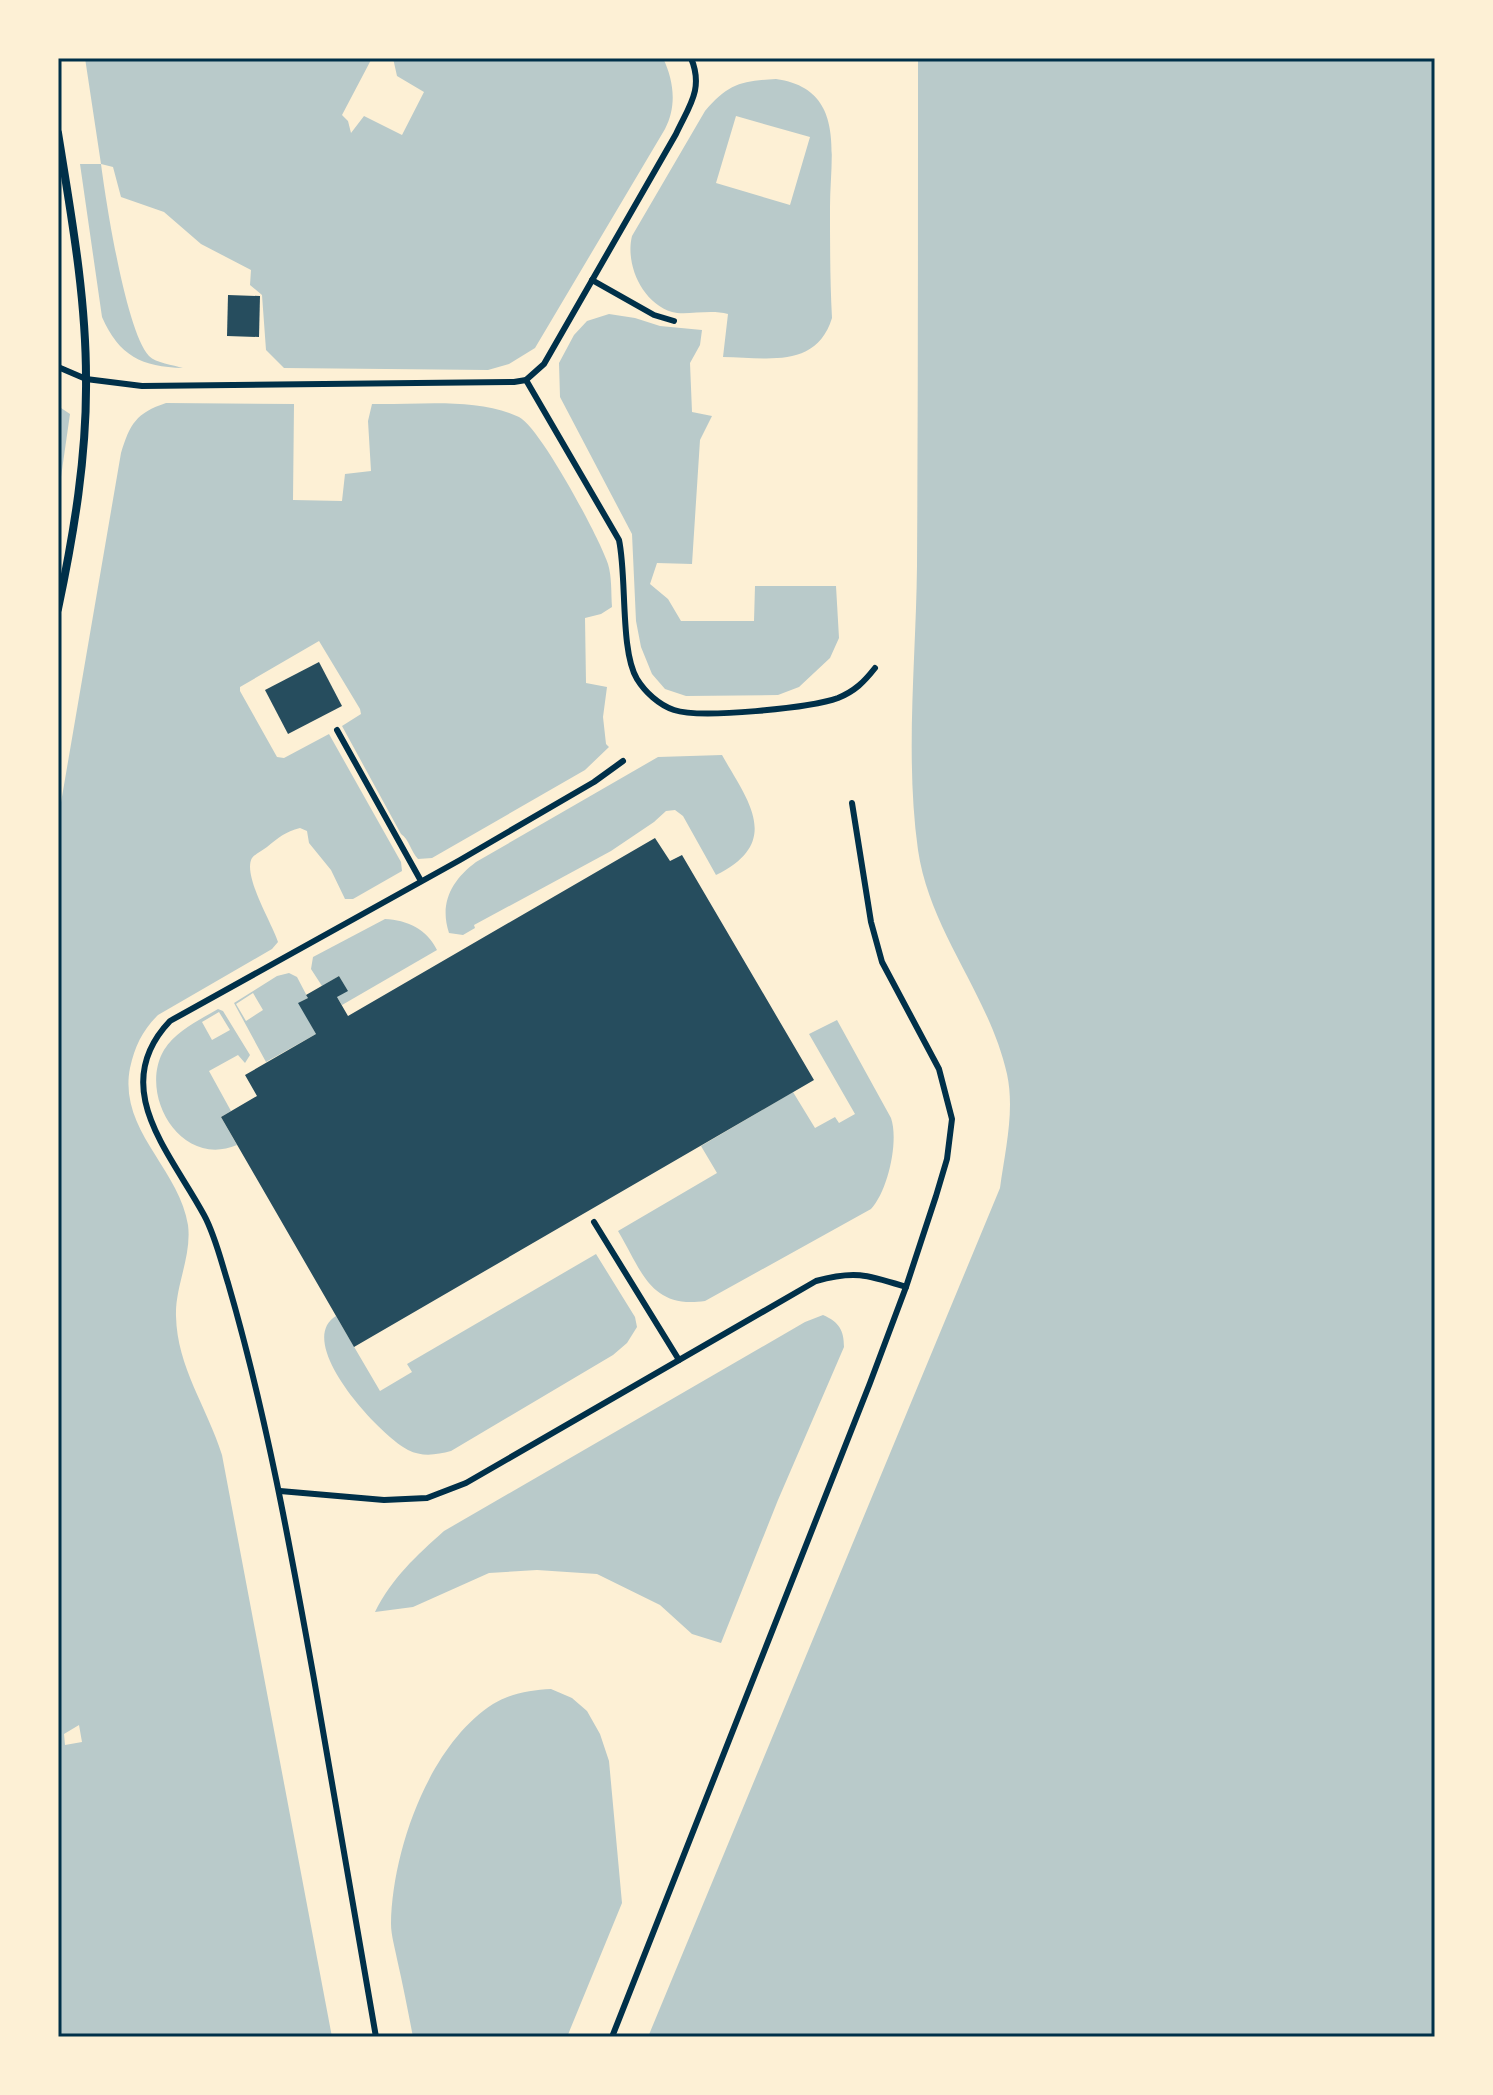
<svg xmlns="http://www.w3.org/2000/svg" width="1493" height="2095" font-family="'Work Sans',sans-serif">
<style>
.green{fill:#b9caca;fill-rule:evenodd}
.building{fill:#264d5e}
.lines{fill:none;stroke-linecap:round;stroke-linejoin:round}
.service{stroke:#003049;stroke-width:6}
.minor{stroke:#003049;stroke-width:8}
.neatline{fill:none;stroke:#003049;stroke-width:3}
</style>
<rect width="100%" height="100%" fill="#fdf0d5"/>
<g class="green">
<path d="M85,58H372L342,115L348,121L351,133L364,116L402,135L424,92L397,76L393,58H663C674,81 677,106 665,129L535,348L509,364L488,370L284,368L266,350L262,295L250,285L251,270L201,244L164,212L121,197L113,167L101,164C106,202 126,331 149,356C156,363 173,365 183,368C142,367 119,356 102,317L80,164H101Z"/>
<path d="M918,58H1435V2037H648L1000,1188C1005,1151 1015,1111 1007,1074C989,994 930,932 918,850C905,757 916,660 917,566C918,397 918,227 918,58Z"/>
<path d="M776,79C847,89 830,155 830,207C830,244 830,281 832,318C816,370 765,357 723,357L728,314C709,309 685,316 672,312C642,303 625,264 632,236L705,111C728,84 741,81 776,79ZM736,116L810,137L790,205L716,183Z"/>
<polygon points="609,314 635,318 660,326 702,330 700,345 690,363 692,412 712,416 700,440 692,564 657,563 650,584 668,599 681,621 754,621 755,586 836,586 839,638 830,658 799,687 778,695 686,696 665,689 652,674 641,647 636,621 632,534 560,397 559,363 574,335 587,321"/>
<path d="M166,403L294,404L293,500L342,501L345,474L371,471L368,421L372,404C417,405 478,397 519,417C540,427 600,539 608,564C612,577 611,593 612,607L601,614L585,618L586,683L607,687L603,717L606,744L609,747L585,770L432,858L418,859C411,852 409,839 401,834L342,726L361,714L360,709L319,641L240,687V691L277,757L284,758L329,734L401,862L402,871L353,899H345L331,870L309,843L307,831L300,828C285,832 279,837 267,847C263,850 255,854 252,858C242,875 273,925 278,942L272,949L158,1015C142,1031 135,1046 130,1068C118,1130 179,1168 188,1225C192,1256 175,1286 176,1316C177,1367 207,1407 222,1455L332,2037H58V820L121,453C130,424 136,413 166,403ZM79,1725L82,1742L65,1745L64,1734Z"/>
<polygon points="58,406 70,414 58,498"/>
<path d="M722,755C748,801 783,842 716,875L683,816L675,810L666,811L654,822L611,851L474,925L475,928L463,935L449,933C439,903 452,880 476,862L658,757Z"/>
<path d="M385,919C407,920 427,929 437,950L342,1005L337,997L347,990L339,976L322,986L311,969L313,957Z"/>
<path d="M289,973L297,977L308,998L299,1003L316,1034L266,1062L234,1003L277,976ZM253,993L263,1010L246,1021L236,1004Z"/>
<path d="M218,1009L223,1011L250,1055L245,1063L238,1055L209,1071L231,1111L221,1117L237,1145C180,1169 138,1094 164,1050C176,1031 199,1020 218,1009ZM219,1012L230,1030L212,1040L202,1022Z"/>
<path d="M837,1020L891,1118C899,1141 888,1191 871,1209L705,1301C650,1309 642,1271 618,1231L717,1173L701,1146L793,1092L815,1128L835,1117L839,1123L855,1114L809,1034Z"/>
<path d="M596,1254L635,1317L637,1327L627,1343L613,1355L451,1451C436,1455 422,1457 408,1450C379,1435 293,1342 336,1316L380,1391L412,1372L407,1364Z"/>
<path d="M823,1315C839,1322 844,1330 844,1347L778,1500L721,1643L692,1634L660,1605L597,1574L537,1570L489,1573L413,1607L375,1612C392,1578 416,1556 444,1531L805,1322Z"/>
<path d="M551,1689L572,1698L587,1711L600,1734L609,1761L622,1903L567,2037H413C408,2011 403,1985 397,1959C395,1948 391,1935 391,1924C392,1851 429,1745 493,1704C511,1693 531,1690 551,1689Z"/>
</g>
<g class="building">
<polygon points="228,295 260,296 259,337 227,336"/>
<polygon points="319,662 342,706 288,734 265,690"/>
<polygon points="655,838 670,861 682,855 814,1080 354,1347 221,1117 257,1096 245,1075 316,1034 298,1003 308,998 306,995 339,976 348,991 337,997 348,1016"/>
</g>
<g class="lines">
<g class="service">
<polyline points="592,280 654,315 674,321"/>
<path d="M58,367L86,379L142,386L514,382L526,380L544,364L676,134C689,106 704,89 691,58"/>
<path d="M526,380L619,540C627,577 620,651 637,679C645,692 659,705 674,710C700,719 811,708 838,698C855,691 864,682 875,668"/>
<polyline points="337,730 421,881"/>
<polyline points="594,1222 679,1360"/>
<path d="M280,1491L384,1500L427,1498L466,1483L816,1281C855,1270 868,1275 906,1287"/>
<path d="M376,2037C356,1918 335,1799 314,1679C290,1546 266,1413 228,1283C221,1261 215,1235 204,1215C170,1152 107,1087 170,1021L460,860L594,782L623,761"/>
<polyline points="612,2037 870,1383 906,1287 936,1196 947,1159 952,1119 939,1069 882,962 871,922 852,803"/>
</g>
<path class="minor" d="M58,133C71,214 86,296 86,378C87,455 74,533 58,609"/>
</g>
<rect width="1493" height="2095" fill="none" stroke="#fdf0d5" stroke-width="120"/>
<rect x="60" y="60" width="1373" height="1975" class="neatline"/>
</svg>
